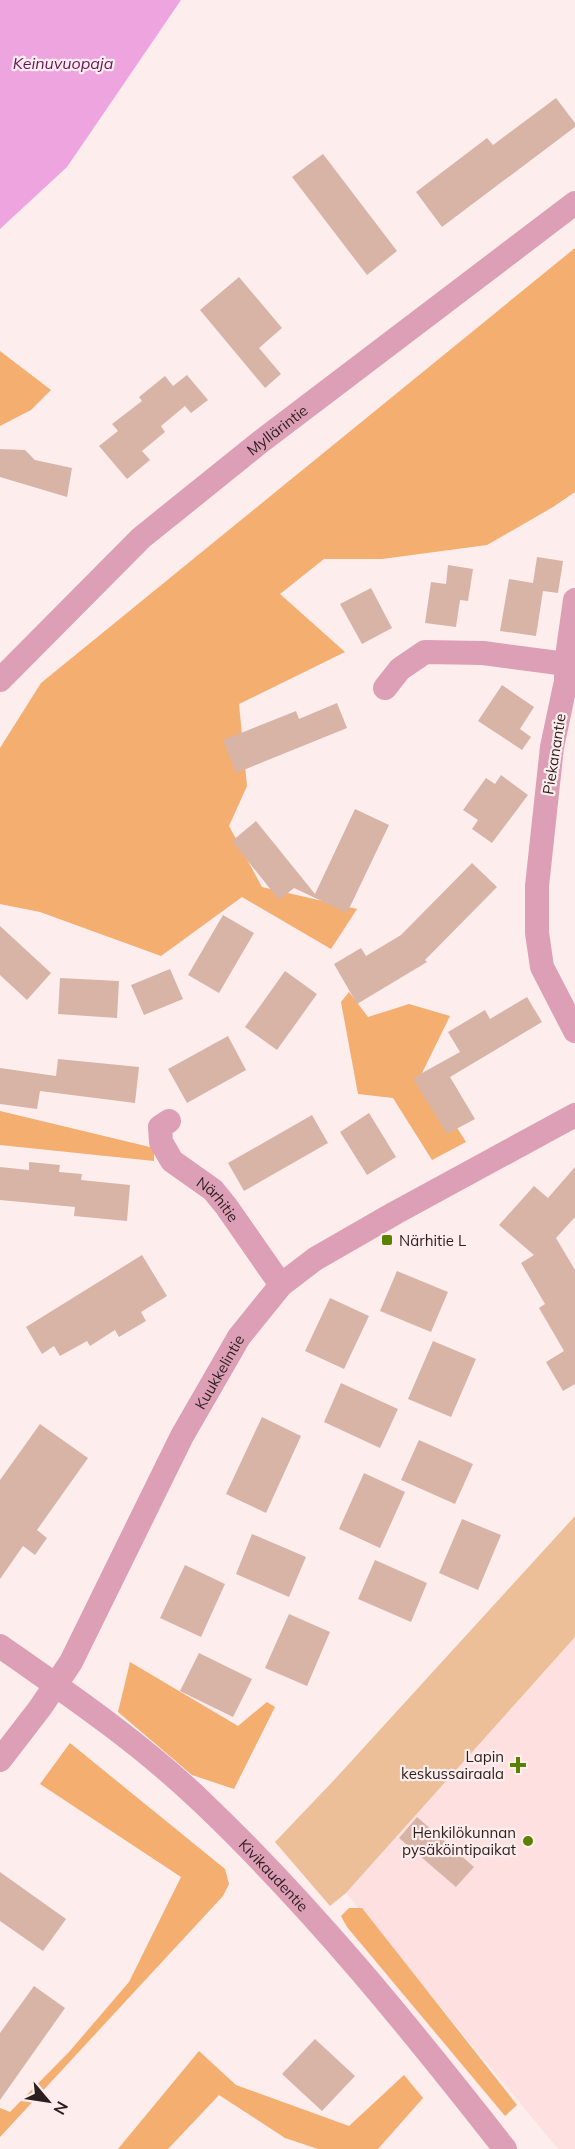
<svg xmlns="http://www.w3.org/2000/svg" width="575" height="2149" font-family="Mulish,sans-serif">
<style>
.built{fill:#fee0e0}
.green{fill:#edbf99}
.forest{fill:#f3ae70}
.water{fill:#eea5df}
.building{fill:#d8b4a7}
.lines{fill:none;stroke-linecap:round;stroke-linejoin:round}
.minor{stroke:#dc9fb5;stroke-width:24}
.poi-dot{fill:#5b8100;stroke:#feeded;stroke-width:2}
.labels{text-anchor:middle;dominant-baseline:central;stroke-width:4.5;stroke-linejoin:round;paint-order:stroke}
.street-label{font-size:15px;fill:#2d1f1f;stroke:#feeded}
.poi-label{font-size:15px;fill:#2d1f1f;stroke:#feeded;text-anchor:end}
.water-label{font-size:16px;font-style:italic;fill:#68145d;stroke:#feeded}
</style>
<rect width="100%" height="100%" fill="#feeded"/>
<polygon class="built" points="575,1637 575,2149 558,2149 346,1893"/>
<polygon class="green" points="575,1516 575,1637 346,1893 330,1906 275,1842 335,1779"/>
<g class="forest">
<polygon points="575,248 575,492 553,507 487,545 382,559 324,559 280,594 345,652 239,704 247,786 229,826 262,887 357,909 331,949 242,897 161,956 40,912 0,904 0,748 41,683"/>
<polygon points="0,351 51,390 31,410 0,426"/>
<polygon points="349,992 368,1017 409,1004 450,1016 422,1073 466,1142 432,1160 393,1098 358,1094 341,1002"/>
<polygon points="0,1111 154,1148 154,1161 0,1145"/>
<polygon points="130,1662 238,1726 267,1702 275,1707 234,1789 192,1775 118,1712"/>
<polygon points="70,1743 225,1869 229,1884 223,1896 0,2137 0,2108 10,2112 69,2052 129,1982 181,1877 40,1784"/>
<polygon points="349,1908 362,1908 517,2105 505,2116 347,1927 341,1916"/>
<polygon points="199,2051 236,2085 349,2126 404,2075 423,2098 378,2149 318,2149 285,2138 219,2095 168,2149 118,2149"/>
</g>
<polygon class="water" points="0,0 181,0 67,167 0,229"/>
<g class="building">
<polygon points="556,98 575,123 575,127 442,227 416,192 487,138 493,145"/>
<polygon points="323,154 397,251 367,275 292,177"/>
<polygon points="239,277 282,328 259,348 281,374 265,388 200,310"/>
<polygon points="187,375 208,400 191,413 185,406 161,426 165,432 142,451 150,460 127,479 99,446 118,431 112,424 142,401 139,397 165,376 173,386"/>
<polygon points="0,449 25,450 35,460 72,468 67,497 0,477"/>
<polygon points="537,557 563,561 558,593 543,591 536,636 500,631 509,579 533,583"/>
<polygon points="448,565 473,569 468,601 460,600 456,627 425,623 431,582 446,584"/>
<polygon points="371,588 392,628 362,644 340,604"/>
<polygon points="502,685 534,707 520,729 531,737 522,750 478,721"/>
<polygon points="337,703 347,728 236,773 223,740 296,711 299,719"/>
<polygon points="501,775 528,795 492,843 472,829 478,820 463,810 486,778 495,784"/>
<polygon points="355,809 389,825 347,913 294,888 279,900 232,841 256,821 315,894"/>
<polygon points="472,863 497,887 425,960 427,962 357,1004 334,964 361,948 366,956 401,935"/>
<polygon points="223,915 254,933 219,993 188,975"/>
<polygon points="0,926 51,973 27,1000 0,975"/>
<polygon points="170,969 183,999 144,1015 131,985"/>
<polygon points="285,971 317,994 277,1050 245,1027"/>
<polygon points="60,978 119,981 117,1018 58,1014"/>
<polygon points="527,997 542,1022 450,1077 475,1119 447,1134 413,1078 460,1052 448,1032 485,1010 490,1019"/>
<polygon points="228,1036 246,1070 187,1103 168,1069"/>
<polygon points="58,1059 139,1067 135,1103 40,1091 37,1109 0,1104 0,1068 56,1076"/>
<polygon points="369,1113 396,1157 367,1175 340,1132"/>
<polygon points="312,1115 328,1143 244,1191 228,1163"/>
<polygon points="29,1162 60,1165 59,1172 82,1174 81,1180 130,1185 127,1221 74,1216 75,1207 0,1200 0,1167 29,1170"/>
<polygon points="575,1167 575,1217 556,1238 575,1270 575,1384 563,1391 546,1362 564,1351 539,1308 545,1304 521,1263 534,1255 499,1225 534,1186 548,1198"/>
<polygon points="142,1255 167,1296 141,1312 146,1321 119,1337 115,1330 90,1346 87,1341 60,1356 54,1346 42,1354 26,1327"/>
<polygon points="397,1271 448,1292 431,1332 380,1311"/>
<polygon points="330,1298 369,1316 344,1369 305,1351"/>
<polygon points="433,1341 476,1359 451,1417 408,1399"/>
<polygon points="341,1383 398,1409 380,1448 324,1422"/>
<polygon points="262,1417 301,1436 266,1513 226,1494"/>
<polygon points="40,1424 88,1458 37,1530 47,1538 35,1555 23,1546 0,1579 0,1480"/>
<polygon points="419,1440 473,1464 455,1504 401,1480"/>
<polygon points="364,1473 405,1492 380,1548 339,1529"/>
<polygon points="462,1519 501,1535 478,1590 439,1573"/>
<polygon points="252,1534 306,1557 289,1597 236,1574"/>
<polygon points="375,1560 427,1583 411,1622 358,1599"/>
<polygon points="185,1565 225,1584 201,1637 160,1618"/>
<polygon points="289,1614 330,1632 307,1686 265,1668"/>
<polygon points="199,1653 252,1679 233,1717 180,1691"/>
<polygon points="417,1817 474,1867 456,1887 399,1838"/>
<polygon points="0,1872 66,1919 43,1951 0,1921"/>
<polygon points="34,1986 65,2008 0,2100 0,2033"/>
<polygon points="315,2039 355,2076 322,2111 282,2074"/>
</g>
<g class="lines">
<g class="minor">
<polyline points="566,664 575,600"/>
<path id="s1" d="M0,680L141,538L259,443L575,203"/>
<polyline points="385,688 400,669 425,652 483,653 566,664 566,681 552,747 537,886 537,933 542,967 575,1031"/>
<path id="s2" d="M169,1121L160,1127L161,1142L172,1161L213,1190L226,1206L281,1285"/>
<path id="s3" d="M0,1646C70,1695 142,1744 204,1804C314,1909 411,2029 505,2149"/>
<path id="s4" d="M0,1760L40,1708L71,1662L182,1436L239,1337L281,1285L315,1259L395,1213L575,1115"/>
</g>
</g>
<g class="poi-dot">
<rect x="381" y="1234" width="12" height="12" rx="3"/>
<path d="M515 1756h6v6h6v6h-6v6h-6v-6h-6v-6h6z"/>
<circle cx="528" cy="1841" r="6"/>
</g>
<g class="labels">
<g class="street-label">
<text stroke="none"><textPath href="#s1" startOffset="374">Myllärintie</textPath></text>
<text transform="translate(554 754) rotate(-81)">Piekanantie</text>
<text stroke="none"><textPath href="#s2" startOffset="108">Närhitie</textPath></text>
<text stroke="none"><textPath href="#s4" startOffset="447">Kuukkelintie</textPath></text>
<text stroke="none"><textPath href="#s3" startOffset="358">Kivikaudentie</textPath></text>
</g>
<g class="poi-label">
<text x="399" y="1240" text-anchor="start">Närhitie L</text>
<text x="504" y="1756">Lapin<tspan x="504" dy="17">keskussairaala</tspan></text>
<text x="516" y="1832">Henkilökunnan<tspan x="516" dy="17">pysäköintipaikat</tspan></text>
</g>
<g class="water-label">
<text x="63" y="63">Keinuvuopaja</text>
</g>
</g>
<g transform="translate(48 2101) rotate(119)" stroke="#feeded" stroke-width="4.5" paint-order="stroke">
<path d="M0-4.5L10 22L0 15L-10 22Z" fill="#2d1f1f"/>
<text y="-9" font-size="16" font-weight="bold" text-anchor="middle" fill="#2d1f1f">N</text>
</g>
</svg>
